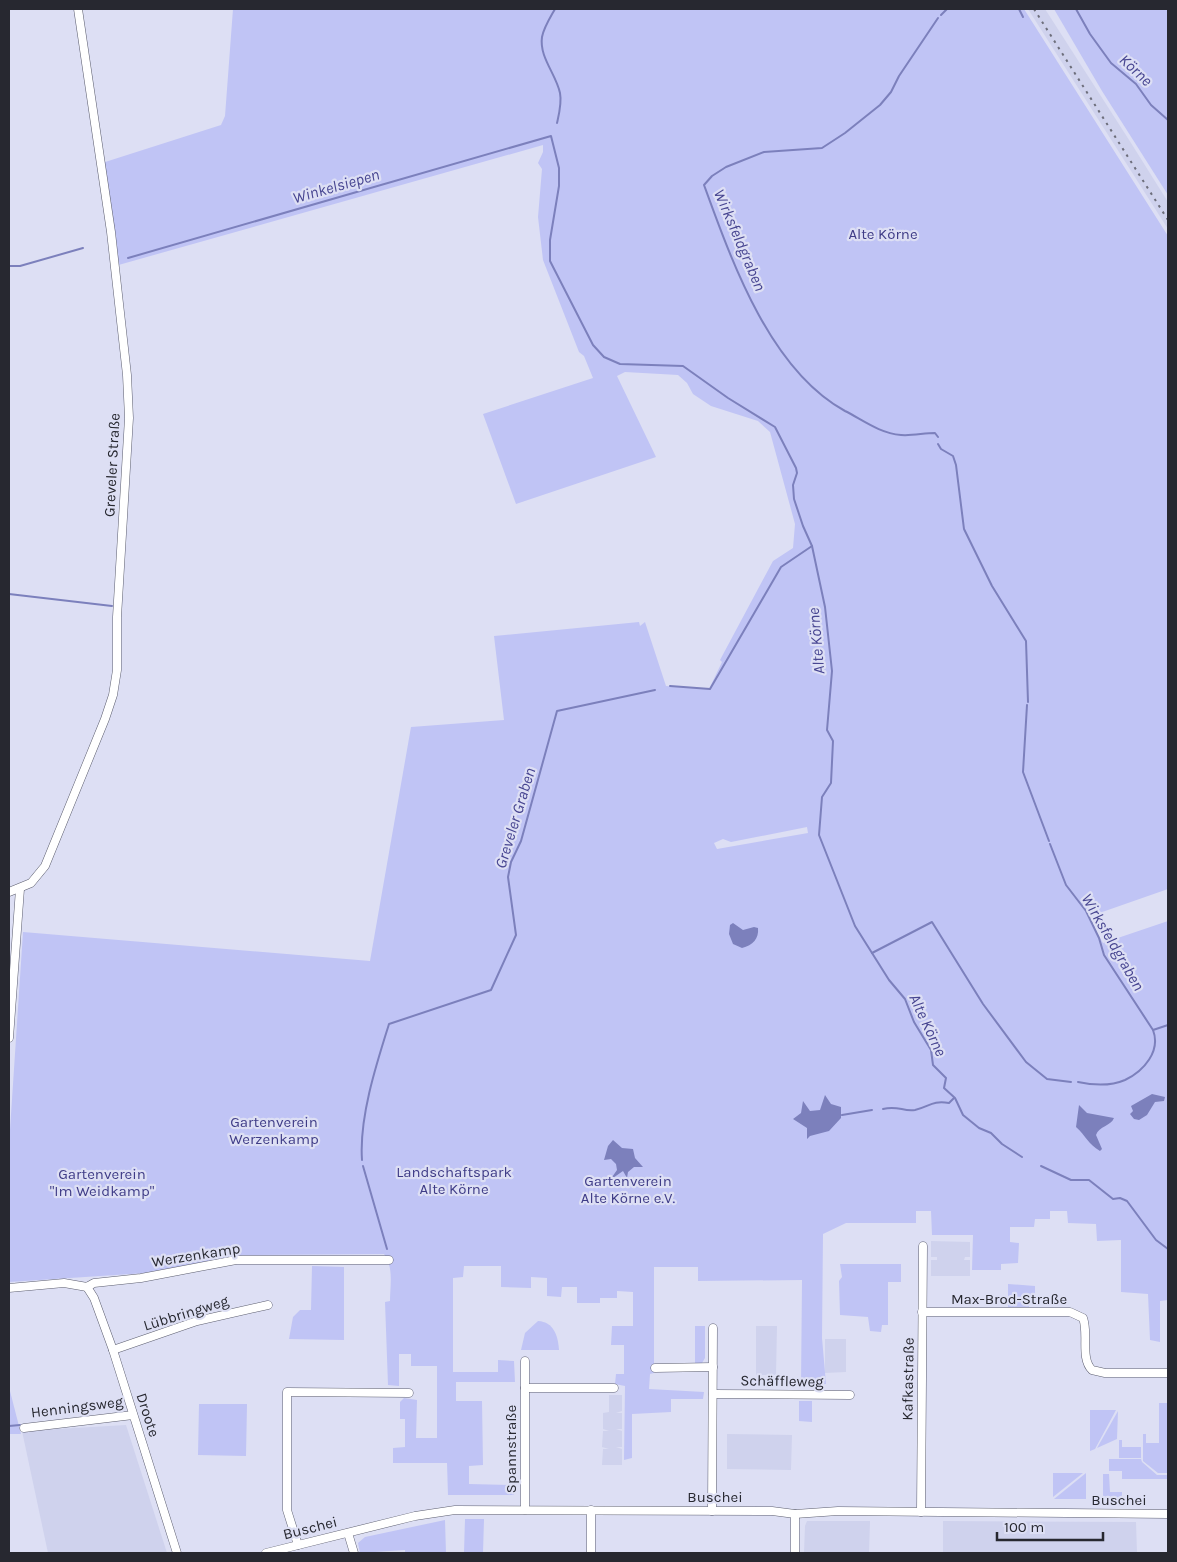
<svg xmlns="http://www.w3.org/2000/svg" width="1177" height="1562" font-family="Karla,sans-serif">
<style>
.built{fill:#cfd2ed}
.green{fill:#c0c4f5;fill-rule:evenodd}
.water{fill:#7c80bc}
.lines{fill:none;stroke-linecap:round;stroke-linejoin:round}
.stream{stroke:#7c80bc;stroke-width:2}
.minor-casing{stroke:#5c5e6f;stroke-width:9}
.minor{stroke:#fff;stroke-width:8}
.rail{stroke:#6d6e7b;stroke-width:2;stroke-dasharray:2.5 5;stroke-linecap:butt}
.labels{text-anchor:middle;dominant-baseline:central;stroke-width:4.5;stroke-linejoin:round;paint-order:stroke}
.park-label{font-size:15px;fill:#3f3c87;stroke:#dddff4}
.street-label{font-size:15px;fill:#272830;stroke:#dddff4}
.water-label{font-size:16px;font-style:italic;fill:#474591;stroke:#dddff4}
</style>
<rect width="100%" height="100%" fill="#dddff4"/>
<g class="built">
<polygon points="1028,9 1045,9 1131,143 1168,202 1168,229"/>
<polygon points="931,1241 970,1242 970,1257 965,1257 964,1260 970,1260 970,1276 931,1276 931,1260 937,1260 937,1257 931,1257"/>
<polygon points="756,1326 777,1326 776,1375 756,1375"/>
<polygon points="825,1339 846,1339 846,1372 825,1373"/>
<polygon points="609,1395 622,1395 622,1411 616,1413 622,1413 622,1429 616,1429 622,1431 622,1447 616,1447 622,1449 622,1465 602,1465 603,1449 609,1449 602,1447 603,1431 609,1431 603,1429 603,1413 609,1412"/>
<polygon points="126,1425 167,1553 48,1553 22,1431"/>
<polygon points="727,1434 792,1435 791,1470 727,1469"/>
<polygon points="807,1521 870,1521 869,1553 804,1553 805,1526"/>
<polygon points="943,1521 1136,1522 1137,1553 943,1553"/>
</g>
<g class="green">
<path d="M233,9H1024L1168,236V889L1088,917L1103,943L1168,921V1300L1160,1301V1342L1150,1340L1148,1294L1121,1292V1240L1097,1241L1096,1224L1068,1223L1067,1211H1050V1219H1035L1034,1227H1010V1242L1019,1243L1018,1263L1001,1264V1270H972L973,1235H932L931,1211H916V1223H846L823,1234L822,1338L826,1384L801,1385L802,1280L698,1281V1267H654V1373L650,1374L649,1389L704,1392L703,1399H671V1412L632,1414V1458L624,1460L625,1386L615,1384L616,1374H624V1345H611L612,1326H633V1292L617,1291V1298H600V1303H577V1287H562L561,1297L547,1296V1278L531,1277V1288L501,1287V1266H464L463,1277L453,1278V1372H498V1360L514,1361L515,1382H456V1401H482L483,1465L469,1466V1484L515,1485L514,1495H448L447,1463H393V1448L405,1447V1419H400V1402L404,1398L417,1400L416,1438H437V1366H411V1354H399V1386L388,1385L385,1302L390,1301C390,1286 394,1267 384,1254L243,1255L146,1273L9,1282V1145L23,932L370,961L411,727L504,720L494,636L639,622L640,626L645,622L666,686L709,689L722,662L720,660L773,561L793,548L795,524L770,432L758,421L711,406L693,394L687,383L678,375L625,372L617,376L656,457L516,504L483,414L593,378L584,356L579,352L543,260L538,217L542,169L538,163L543,152V145L115,266L102,163L221,125L225,116ZM807,827L808,833L717,849L714,843L723,839L731,842Z"/>
<polygon points="1054,9 1168,9 1168,195 1102,91"/>
<polygon points="840,1264 901,1264 901,1282 888,1282 888,1325 882,1325 881,1332 870,1331 868,1317 840,1315 839,1281 842,1277"/>
<polygon points="312,1266 344,1267 344,1340 289,1339 293,1317 300,1310 311,1310"/>
<polygon points="1008,1284 1035,1286 1035,1301 1029,1301 1029,1307 1008,1307"/>
<path d="M538,1321C554,1322 558,1336 559,1350H521L525,1333Z"/>
<polygon points="695,1326 705,1326 705,1358 702,1363 695,1363"/>
<polygon points="10,1391 21,1434 9,1434"/>
<polygon points="799,1401 812,1401 812,1422 799,1421"/>
<polygon points="1159,1403 1168,1403 1168,1473 1158,1473 1143,1461 1143,1434 1146,1434 1146,1443 1159,1443"/>
<polygon points="199,1404 247,1404 246,1456 198,1455"/>
<polygon points="1090,1410 1116,1410 1095,1449 1090,1451"/>
<polygon points="1118,1411 1117,1439 1097,1448"/>
<polygon points="1119,1440 1122,1440 1122,1447 1141,1447 1141,1458 1119,1458"/>
<polygon points="1109,1459 1141,1459 1142,1462 1157,1475 1168,1475 1168,1479 1122,1479 1122,1471 1109,1471"/>
<polygon points="1053,1473 1083,1473 1053,1497"/>
<polygon points="1086,1473 1086,1499 1054,1499"/>
<polygon points="1103,1474 1109,1474 1110,1492 1122,1492 1122,1499 1103,1499"/>
<polygon points="465,1519 484,1519 483,1553 464,1553"/>
<polygon points="445,1520 446,1553 405,1553 405,1550 360,1553 358,1543 365,1537"/>
</g>
<g class="water">
<path d="M733,923L743,930L754,927L758,928C759,939 753,945 742,948L733,944L729,934L730,925Z"/>
<polygon points="1152,1094 1165,1097 1164,1101 1155,1102 1147,1115 1139,1120 1134,1119 1130,1114 1133,1111 1131,1106"/>
<polygon points="825,1095 831,1104 841,1107 841,1118 829,1131 810,1136 807,1139 807,1128 793,1119 801,1113 803,1101 810,1111 820,1110"/>
<path d="M1079,1105L1087,1113L1114,1118C1111,1126 1099,1126 1096,1135L1102,1149L1100,1151C1088,1144 1086,1136 1076,1127Z"/>
<polygon points="613,1140 622,1148 633,1149 635,1158 643,1167 634,1167 628,1172 627,1178 623,1171 610,1180 617,1170 616,1164 611,1159 604,1160 608,1146"/>
</g>
<g class="lines">
<g class="stream">
<path d="M555,9C550,18 544,27 542,37C539,57 556,74 560,93C562,103 559,114 557,123"/>
<polyline points="1019,9 1023,17"/>
<polyline points="1076,9 1090,34 1111,63 1136,84 1151,105 1168,120"/>
<polyline points="941,15 947,9"/>
<path d="M938,18L899,76L891,92L880,105L845,133L822,148L764,152L726,167L712,176L704,185C732,262 770,370 845,411C863,420 879,433 901,435C912,436 924,433 935,433L938,437"/>
<polyline points="128,258 551,136 559,168 559,186 550,240 550,261 593,345 604,357 620,364 683,366 728,398 775,427 796,468 797,473 793,485 794,499 803,526 812,546 825,607 832,671 827,730 833,741 831,783 822,797 819,835 855,926 889,980 905,999 914,1022 931,1050 933,1065 946,1078 944,1088 955,1098 963,1115 979,1128 991,1133 1002,1144 1022,1157"/>
<polyline points="9,266 20,266 83,248"/>
<polyline points="938,444 941,449 953,456 956,465 964,529 992,586 1026,641 1028,702"/>
<polyline points="9,594 112,606"/>
<polyline points="670,686 710,689 781,567 812,546"/>
<polyline points="1027,705 1023,772 1049,841"/>
<path d="M1050,844L1066,885L1086,911L1099,938L1104,955L1153,1030C1161,1051 1144,1071 1125,1080C1111,1086 1092,1085 1078,1082"/>
<polyline points="872,953 932,922 983,1004 1026,1062 1047,1079 1071,1082"/>
<polyline points="1153,1030 1168,1025"/>
<path d="M883,1109C898,1105 903,1112 915,1110C929,1107 932,1100 949,1103L954,1098"/>
<polyline points="842,1115 872,1110"/>
<path d="M362,1160C359,1118 376,1065 389,1024L491,990L516,935L508,877L511,862L521,841L557,711L655,690"/>
<polyline points="363,1166 387,1249"/>
<polyline points="1041,1166 1071,1180 1089,1180 1113,1199 1120,1198 1127,1201 1156,1240 1168,1249"/>
<polyline points="9,1426 20,1425"/>
</g>
<defs>
<g id="minor">
<polyline points="9,892 31,883 45,866 105,719 113,695 117,670 117,617 129,418 127,375 111,232 78,9"/>
<polyline points="9,1038 20,889"/>
<polyline points="87,1287 94,1298 113,1350 177,1553"/>
<polyline points="9,1288 64,1283 87,1287 94,1283 141,1278 236,1260 389,1260"/>
<path d="M922,1312H1070L1083,1318C1089,1334 1080,1358 1092,1370L1105,1373H1168"/>
<polyline points="113,1350 197,1321 268,1305"/>
<polyline points="655,1368 713,1367"/>
<polyline points="525,1388 525,1361"/>
<polyline points="713,1394 850,1395"/>
<polyline points="24,1428 133,1415"/>
<polyline points="525,1510 525,1388 614,1388"/>
<polyline points="712,1511 713,1328"/>
<polyline points="921,1512 923,1246"/>
<polyline points="795,1514 795,1553"/>
<polyline points="348,1533 354,1553"/>
<polyline points="298,1545 287,1510 287,1392 409,1393"/>
<polyline points="266,1553 415,1516 455,1510 772,1511 795,1514 838,1511 1168,1514"/>
<polyline points="591,1553 591,1510"/>
</g>
</defs>
<use href="#minor" class="minor-casing"/>
<use href="#minor" class="minor"/>
<polyline class="rail" points="1034,9 1168,220"/>
</g>
<g class="labels">
<g class="park-label">
<text x="883" y="234">Alte Körne</text>
<text x="274" y="1122">Gartenverein<tspan x="274" dy="17">Werzenkamp</tspan></text>
<text x="454" y="1172">Landschaftspark<tspan x="454" dy="17">Alte Körne</tspan></text>
<text x="102" y="1174">Gartenverein<tspan x="102" dy="17">"Im Weidkamp"</tspan></text>
<text x="628" y="1181">Gartenverein<tspan x="628" dy="17">Alte Körne e.V.</tspan></text>
</g>
<g class="street-label">
<text transform="translate(112 465) rotate(-87)">Greveler Straße</text>
<text transform="translate(196 1255) rotate(-9)">Werzenkamp</text>
<text x="1009" y="1299">Max-Brod-Straße</text>
<text transform="translate(186 1313) rotate(-17)">Lübbringweg</text>
<text transform="translate(908 1379) rotate(-89)">Kafkastraße</text>
<text transform="translate(782 1381) rotate(1)">Schäffleweg</text>
<text transform="translate(77 1407) rotate(-7)">Henningsweg</text>
<text transform="translate(148 1415) rotate(72)">Droote</text>
<text transform="translate(511 1449) rotate(-90)">Spannstraße</text>
<text x="715" y="1497">Buschei</text>
<text x="1119" y="1500">Buschei</text>
<text transform="translate(310 1528) rotate(-14)">Buschei</text>
</g>
<g class="water-label">
<text transform="translate(1136 70) rotate(43)">Körne</text>
<text transform="translate(336 186) rotate(-16)">Winkelsiepen</text>
<text transform="translate(740 240) rotate(67)">Wirksfeldgraben</text>
<text transform="translate(816 641) rotate(-95)">Alte Körne</text>
<text transform="translate(515 818) rotate(-73)">Greveler Graben</text>
<text transform="translate(1113 942) rotate(60)">Wirksfeldgraben</text>
<text transform="translate(928 1025) rotate(65)">Alte Körne</text>
</g>
</g>
<rect width="1177" height="1562" fill="none" stroke="#272830" stroke-width="20"/>
<path d="M997 1532v8h106v-8" fill="none" stroke="#272830" stroke-width="2.5"/>
<text x="1004" y="1532" font-size="15" fill="#272830" stroke="#dddff4" stroke-width="4" paint-order="stroke">100 m</text>
</svg>
